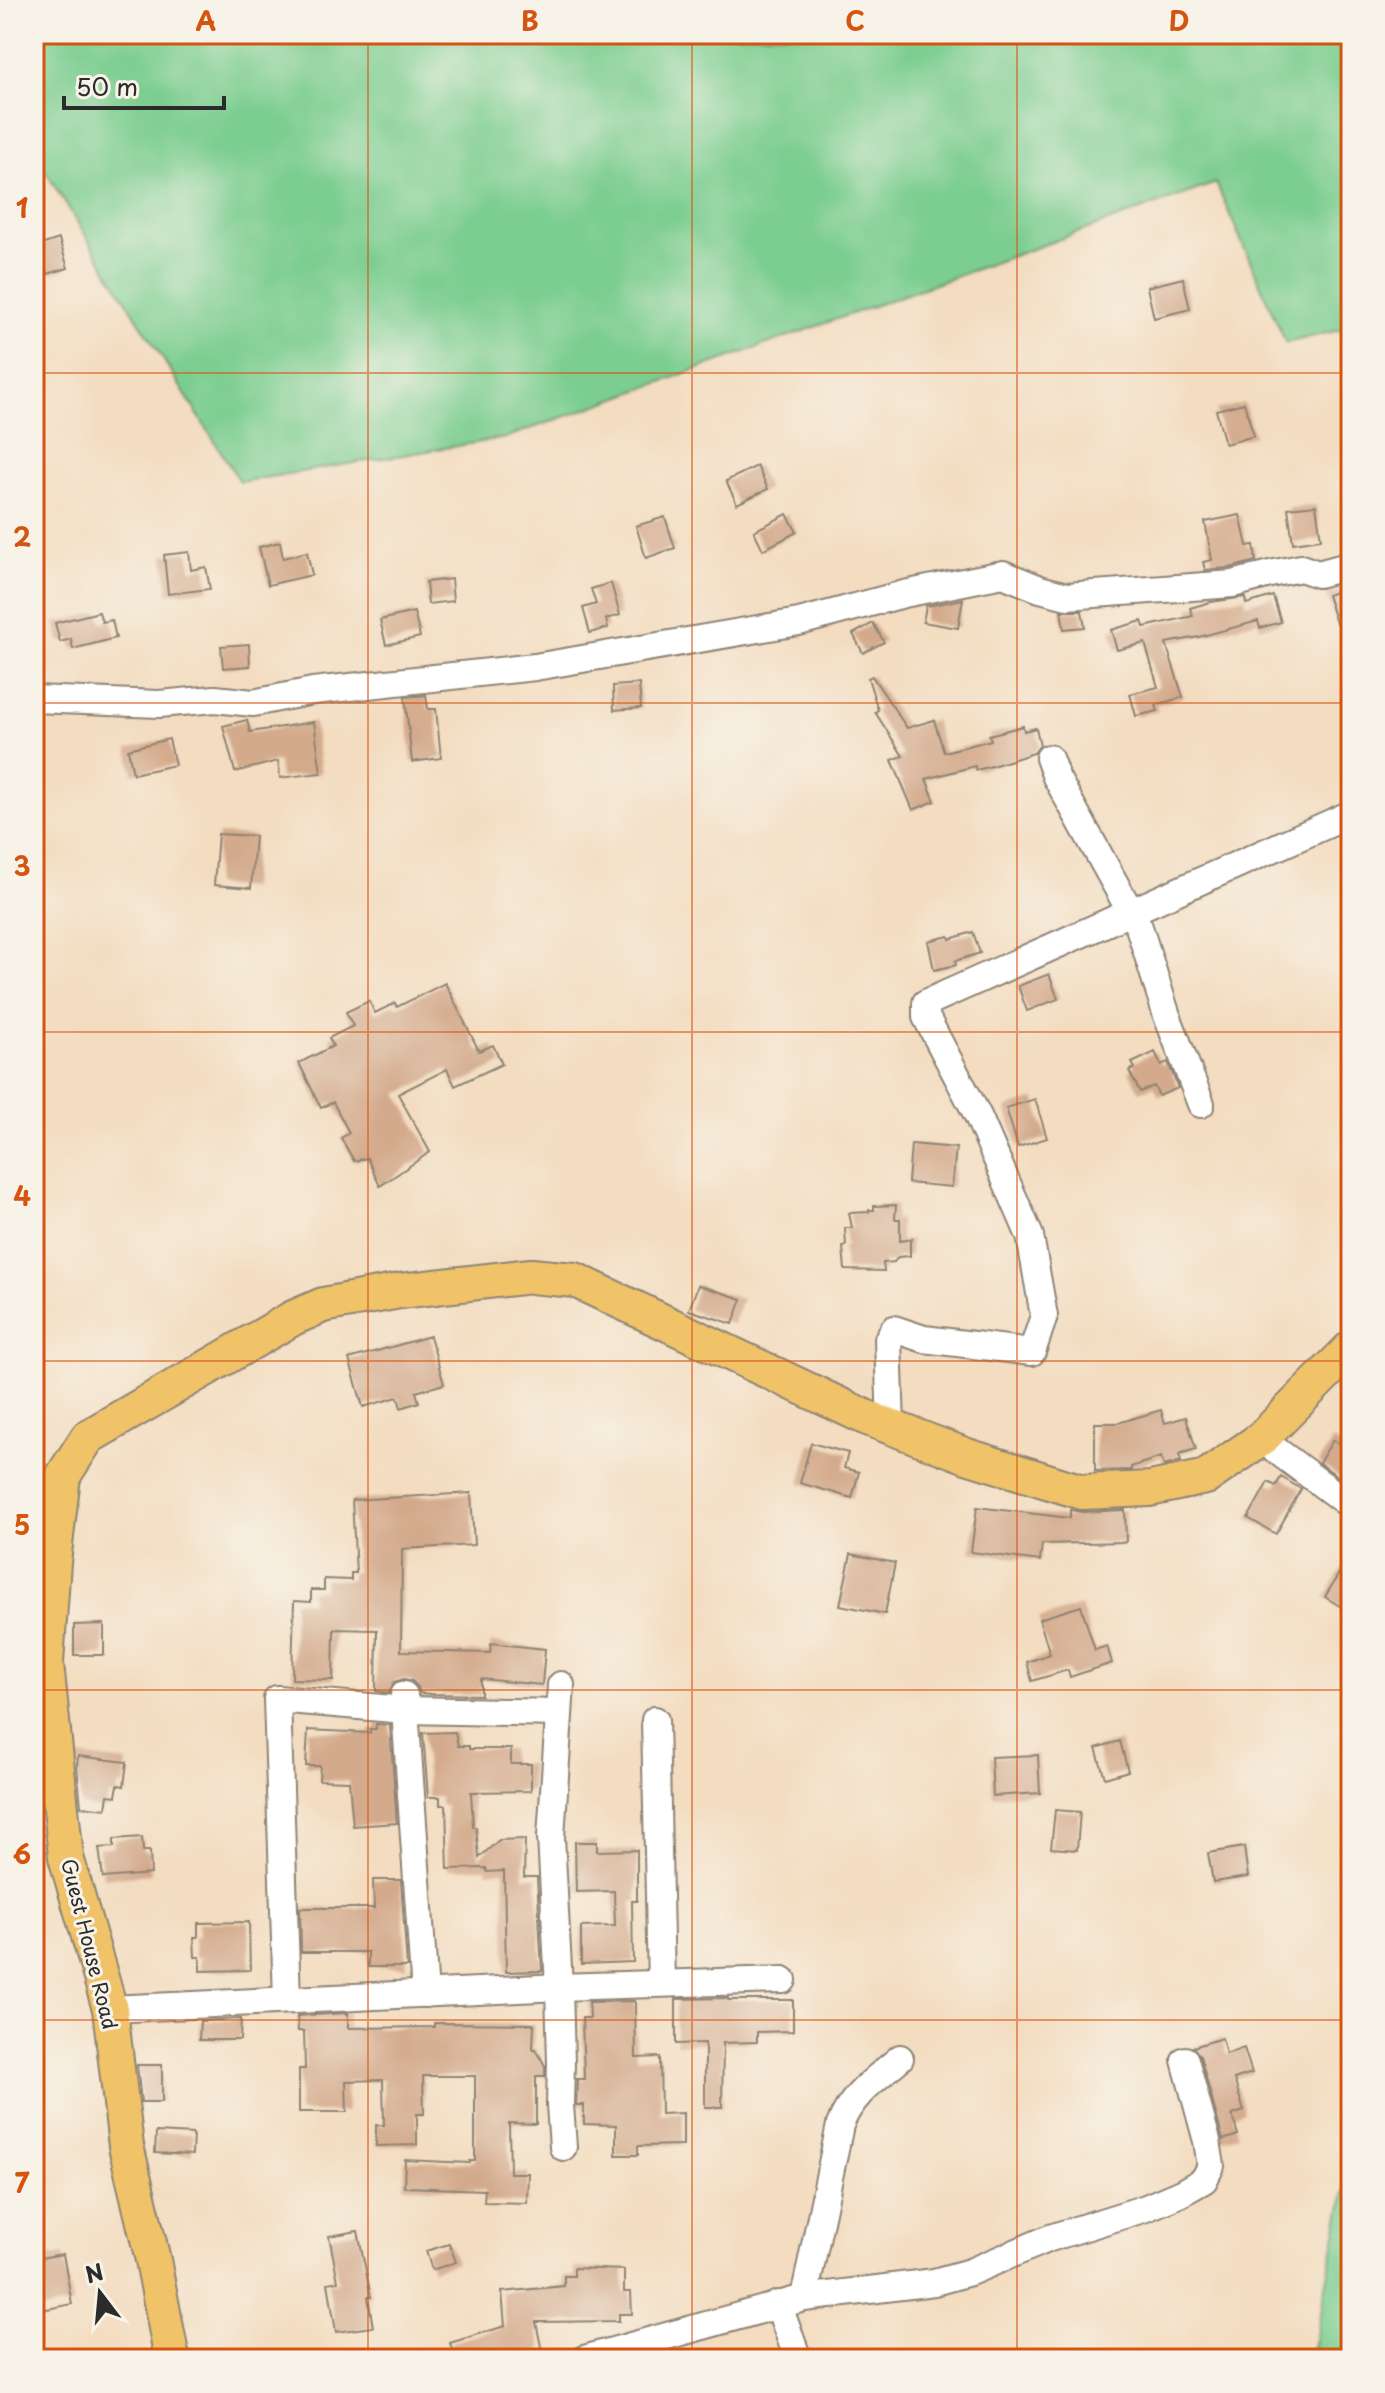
<svg xmlns="http://www.w3.org/2000/svg" width="1385" height="2393" font-family="'Playpen Sans',sans-serif">
<style>
.green{fill:#7bcd90;stroke:#537c5e;stroke-width:2}
.building{fill:#d4aa8c}
.lines{fill:none;stroke-linecap:round;stroke-linejoin:round}
.minor-casing{stroke:#8f8475;stroke-width:30}
.major-casing{stroke:#8f8475;stroke-width:38}
.minor{stroke:#fff;stroke-width:26}
.major{stroke:#f0c369;stroke-width:34}
.grid{fill:none;stroke:#d5540f;stroke-width:2;stroke-opacity:0.55}
.labels{text-anchor:middle;dominant-baseline:central;stroke-width:6;stroke-linejoin:round;paint-order:stroke}
.street-label{font-size:20px;fill:#2b2b2b;stroke:#f7f3e8}
.neatline{fill:none;stroke:#d5540f;stroke-width:3}
.grid-label{font-size:26px;text-anchor:middle;font-weight:bold;fill:#d5540f}
</style>
<rect width="100%" height="100%" fill="#f7f3e8"/>
<filter id="ink" filterUnits="userSpaceOnUse"><feTurbulence type="fractalNoise" baseFrequency=".0125" numOctaves="2"/><feDisplacementMap in="SourceGraphic" scale="16" xChannelSelector="R" yChannelSelector="G"/><feConvolveMatrix kernelMatrix="1 2 1 2 8 2 1 2 1" color-interpolation-filters="sRGB"/></filter>
<filter id="wash" filterUnits="userSpaceOnUse"><feTurbulence type="fractalNoise" baseFrequency=".006" numOctaves="4" result="noise"/><feDisplacementMap in="SourceGraphic" scale="32" xChannelSelector="R" yChannelSelector="G"/><feGaussianBlur stdDeviation="1.8" result="paint"/><feColorMatrix in="noise" values="0 0 0 0 0 0 0 0 0 0 0 0 0 0 0 0 0 1.4 0 .05"/><feComposite in="paint" operator="in"/></filter>
<g filter="url(#wash)">
<rect width="100%" height="100%" fill="#f3dcbf"/>
<g class="green">
<polygon points="34,34 1351,34 1351,327 1286,343 1216,183 505,438 240,482 34,153"/>
<path d="M1351,2167V2359H1310C1327,2296 1334,2230 1351,2167Z"/>
</g>
<g id="blocks">
<g class="building">
<polygon points="59,239 68,268 44,275 35,247"/>
<polygon points="1183,278 1190,309 1154,318 1147,287"/>
<polygon points="1244,403 1254,436 1225,444 1216,410"/>
<polygon points="757,466 768,489 737,504 726,481"/>
<polygon points="1316,505 1321,539 1293,543 1288,508"/>
<polygon points="787,514 797,532 763,550 754,531"/>
<polygon points="1240,515 1247,546 1254,545 1256,561 1230,568 1205,570 1203,562 1212,560 1205,522"/>
<polygon points="665,517 675,548 646,558 636,526"/>
<polygon points="280,542 283,558 307,552 312,575 268,585 259,547"/>
<polygon points="189,552 191,570 206,567 210,589 168,594 164,555"/>
<polygon points="451,579 453,601 428,604 426,582"/>
<polygon points="611,583 620,615 606,619 608,628 590,633 583,608 596,604 591,589"/>
<polygon points="1351,586 1351,618 1336,623 1327,595"/>
<polygon points="1273,596 1281,622 1260,628 1258,621 1199,637 1166,643 1183,697 1156,705 1158,711 1136,716 1130,694 1158,687 1145,643 1117,650 1111,630 1142,621 1144,627 1193,616 1190,608 1211,602 1245,597 1246,604"/>
<polygon points="963,599 958,628 923,622 926,606"/>
<polygon points="1061,611 1082,611 1085,627 1064,629"/>
<polygon points="99,612 102,622 112,620 116,638 73,649 71,639 60,642 55,623"/>
<polygon points="414,612 420,637 386,645 380,620"/>
<polygon points="873,623 884,642 863,653 853,634"/>
<polygon points="249,644 250,666 223,668 221,646"/>
<polygon points="872,676 907,728 934,720 944,752 991,740 989,735 1023,726 1024,731 1036,728 1040,745 1034,753 992,766 976,770 975,766 926,779 935,801 913,810 892,760 903,756 875,712 878,710 868,678"/>
<polygon points="639,684 641,708 614,710 613,686"/>
<polygon points="426,695 428,709 436,709 441,758 412,762 405,697"/>
<polygon points="247,720 250,732 314,722 321,773 280,778 278,761 235,772 223,726"/>
<polygon points="169,739 175,765 133,774 128,749"/>
<polygon points="218,834 255,836 251,888 214,885"/>
<polygon points="973,932 980,953 955,961 956,965 934,970 928,941 949,936 950,939"/>
<polygon points="1049,974 1058,999 1027,1011 1018,986"/>
<polygon points="445,983 479,1051 493,1045 502,1064 455,1086 447,1069 398,1094 430,1152 380,1186 367,1158 354,1161 341,1138 349,1133 333,1102 321,1108 299,1063 333,1046 329,1038 353,1026 346,1012 369,1001 375,1013 395,1003 397,1007"/>
<polygon points="1155,1052 1161,1065 1168,1062 1178,1088 1159,1096 1154,1086 1140,1092 1129,1071 1135,1068 1132,1063"/>
<polygon points="1035,1099 1047,1138 1018,1147 1006,1108"/>
<polygon points="911,1144 956,1148 952,1187 908,1183"/>
<polygon points="896,1205 895,1219 900,1219 900,1241 912,1239 910,1242 910,1256 898,1257 894,1262 883,1263 884,1271 845,1270 843,1247 846,1246 845,1228 852,1228 849,1213 869,1212 869,1210 874,1210 874,1206"/>
<polygon points="698,1285 742,1299 733,1324 689,1310"/>
<polygon points="430,1336 444,1384 416,1392 419,1402 401,1408 398,1397 363,1407 349,1359"/>
<polygon points="1161,1410 1165,1423 1186,1417 1196,1449 1179,1454 1181,1462 1178,1462 1164,1466 1161,1457 1131,1467 1131,1470 1095,1471 1095,1423 1118,1423"/>
<polygon points="1333,1440 1348,1449 1342,1459 1351,1464 1351,1467 1343,1480 1319,1463"/>
<polygon points="811,1443 848,1453 844,1468 859,1472 852,1498 800,1483"/>
<polygon points="1281,1477 1301,1489 1276,1534 1248,1518 1268,1482 1276,1486"/>
<polygon points="471,1493 474,1545 402,1549 401,1651 490,1653 491,1643 545,1649 542,1685 481,1679 481,1695 431,1694 420,1693 418,1687 412,1681 404,1679 394,1682 389,1693 376,1691 377,1630 334,1629 333,1680 292,1679 294,1601 311,1602 311,1590 324,1590 324,1579 351,1580 351,1573 356,1573 352,1500"/>
<polygon points="977,1507 1070,1518 1070,1510 1083,1512 1125,1510 1126,1542 1042,1544 1040,1561 971,1552"/>
<polygon points="1351,1553 1351,1613 1325,1597"/>
<polygon points="851,1554 895,1563 885,1614 840,1605"/>
<polygon points="1081,1606 1095,1650 1107,1646 1112,1663 1070,1677 1068,1670 1032,1681 1027,1662 1050,1654 1039,1619"/>
<polygon points="104,1624 104,1655 74,1655 74,1625"/>
<polygon points="376,1724 390,1725 397,1823 353,1826 349,1781 319,1780 320,1766 306,1766 308,1730 370,1733 370,1729 376,1729"/>
<polygon points="455,1732 458,1746 469,1746 469,1749 511,1749 511,1764 531,1764 531,1791 471,1792 473,1827 476,1827 479,1858 499,1840 525,1839 524,1877 537,1877 542,1971 506,1972 504,1871 487,1872 486,1868 448,1869 446,1805 440,1805 440,1797 428,1797 423,1733"/>
<polygon points="1120,1741 1128,1771 1105,1778 1096,1748"/>
<polygon points="1038,1755 1040,1793 993,1796 991,1757"/>
<polygon points="78,1756 127,1762 124,1786 118,1785 116,1796 108,1795 106,1809 81,1806 77,1766"/>
<polygon points="1055,1810 1080,1812 1077,1850 1051,1848"/>
<polygon points="142,1837 143,1851 150,1851 151,1874 103,1878 99,1848 114,1847 114,1839"/>
<polygon points="575,1842 597,1842 597,1851 637,1850 637,1901 632,1901 633,1962 581,1964 581,1927 615,1926 614,1891 576,1892"/>
<polygon points="1244,1847 1248,1877 1213,1882 1208,1853"/>
<polygon points="373,1880 401,1880 407,1967 368,1967 368,1952 301,1952 300,1908 374,1908"/>
<polygon points="249,1922 250,1970 200,1971 200,1957 195,1957 194,1937 198,1937 198,1923"/>
<polygon points="728,1998 728,2000 793,2000 793,2031 757,2032 757,2042 723,2043 722,2107 705,2107 705,2043 676,2044 676,1999"/>
<polygon points="635,2001 636,2058 660,2057 661,2114 683,2113 683,2145 638,2146 638,2155 616,2155 616,2125 584,2124 584,2105 576,2105 577,2079 584,2079 582,2018 590,2018 589,2002"/>
<polygon points="348,2013 348,2028 434,2027 434,2023 534,2024 533,2049 536,2049 545,2066 545,2076 536,2076 536,2124 509,2123 510,2173 528,2173 527,2203 484,2202 485,2190 404,2187 405,2160 470,2163 470,2161 475,2161 475,2076 423,2076 424,2114 417,2114 417,2145 376,2146 376,2125 384,2125 383,2080 346,2081 347,2112 299,2112 299,2069 305,2069 304,2031 298,2031 297,2016"/>
<polygon points="241,2019 240,2040 199,2040 200,2021"/>
<polygon points="1222,2038 1226,2054 1244,2048 1252,2073 1234,2079 1244,2111 1232,2115 1238,2135 1223,2140 1200,2056 1193,2047"/>
<polygon points="137,2065 162,2065 162,2102 141,2102"/>
<polygon points="156,2132 193,2134 192,2155 155,2153"/>
<polygon points="358,2231 371,2297 368,2297 373,2327 336,2332 328,2283 338,2281 329,2236"/>
<polygon points="449,2244 456,2262 432,2270 426,2251"/>
<polygon points="63,2254 72,2304 42,2310 34,2259"/>
<polygon points="574,2268 624,2270 624,2292 631,2292 632,2314 619,2314 619,2321 536,2322 542,2352 500,2359 455,2359 450,2343 505,2326 502,2292 564,2286 564,2276 574,2276"/>
</g>
</g>
</g>
<g filter="url(#ink)">
<use href="#blocks" fill-opacity="0" stroke="#8f8475" stroke-width="2"/>
<g class="lines">
<defs>
<g id="minor">
<polyline points="34,699 159,704 215,699 253,703 313,691 535,667 799,622 904,594 1003,574 1040,589 1067,596 1233,584 1270,574 1301,568 1318,574 1351,565"/>
<polyline points="1049,758 1056,777 1139,927 1166,1013 1201,1104"/>
<polyline points="891,1427 888,1339 894,1329 924,1339 1032,1352 1044,1316 1030,1236 978,1116 926,1017 926,1003 1351,814"/>
<polyline points="1261,1439 1351,1506"/>
<polyline points="34,1535 53,1562"/>
<polyline points="561,1685 551,1837 559,1987 561,2063 560,2105 563,2147"/>
<polyline points="404,1695 425,1994"/>
<polyline points="655,1720 661,1983"/>
<polyline points="287,2000 277,1699 405,1710 559,1713"/>
<polyline points="110,2009 559,1987 783,1980"/>
<path d="M804,2298L840,2125C851,2095 877,2078 900,2058"/>
<polyline points="778,2304 798,2359"/>
<polyline points="584,2359 804,2298 934,2282 970,2272 1050,2238 1146,2208 1181,2193 1204,2180 1211,2166 1207,2141 1185,2060"/>
</g>
<polyline id="major" points="172,2359 153,2260 126,2146 110,2009 66,1857 46,1663 53,1562 63,1476 88,1437 293,1318 323,1305 400,1291 531,1276 575,1280 865,1417 967,1456 1082,1492 1150,1489 1206,1477 1261,1439 1351,1348"/>
</defs>
<use href="#minor" class="minor-casing"/>
<use href="#major" class="major-casing"/>
<use href="#minor" class="minor"/>
<use href="#major" class="major"/>
</g>
</g>
<path class="grid" d="M368,34V2359M692,34V2359M1017,34V2359M34,373H1351M34,703H1351M34,1032H1351M34,1361H1351M34,1690H1351M34,2020H1351"/>
<g class="labels">
<g class="street-label">
<text transform="translate(90 1944) rotate(76)">Guest House Road</text>
</g>
</g>
<rect width="1385" height="2393" fill="none" stroke="#f7f3e8" stroke-width="88"/>
<g transform="translate(100 2293) rotate(344)" stroke="#f7f3e8" stroke-width="6" paint-order="stroke">
<path d="M0-6L14 30L0 20L-14 30Z" fill="#2b2b2b"/>
<text y="-12" font-size="22" font-weight="bold" text-anchor="middle" fill="#2b2b2b">N</text>
</g>
<path d="M64 96v12h160v-12" fill="none" stroke="#2b2b2b" stroke-width="4"/>
<text x="76" y="96" font-size="24" fill="#2b2b2b" stroke="#f7f3e8" stroke-width="6" paint-order="stroke">50 m</text>
<rect x="44" y="44" width="1297" height="2305" class="neatline"/>
<g class="grid-label">
<text x="206" y="31">A</text>
<text x="530" y="31">B</text>
<text x="855" y="31">C</text>
<text x="1179" y="31">D</text>
<text x="22" y="218">1</text>
<text x="22" y="547">2</text>
<text x="22" y="876">3</text>
<text x="22" y="1206">4</text>
<text x="22" y="1535">5</text>
<text x="22" y="1864">6</text>
<text x="22" y="2193">7</text>
</g>
</svg>
